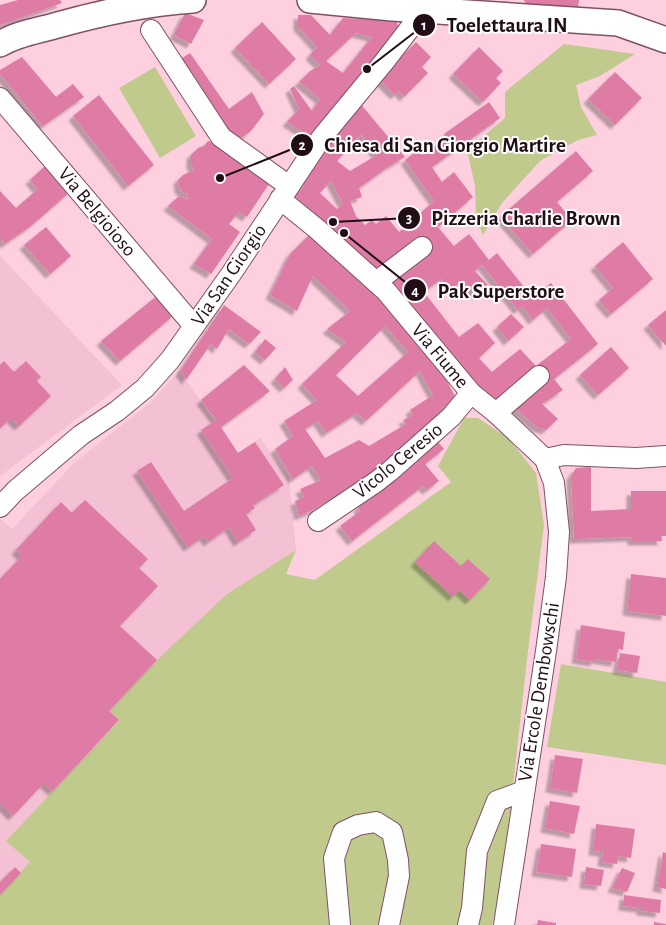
<svg xmlns="http://www.w3.org/2000/svg" width="666" height="925" font-family="'Alegreya Sans',sans-serif">
<style>
.built{fill:#f4c0d3}
.green{fill:#c1ca8d}
.building{fill:#df7ca5;fill-rule:evenodd;filter:url(#shadow)}
.lines{fill:none;stroke-linecap:round;stroke-linejoin:round}
.minor-casing{stroke:#805063;stroke-width:22}
.major-casing{stroke:#805063;stroke-width:28}
.minor{stroke:#fff;stroke-width:20}
.major{stroke:#fff;stroke-width:25}
.labels{text-anchor:middle;dominant-baseline:central;stroke-width:4;stroke-linejoin:round;paint-order:stroke}
.street-label{font-size:20px;fill:#210d15;stroke:#fefefe}
.leader{fill:none;stroke:#210d15;stroke-width:2}
.callout-dot{fill:#210d15;stroke:#fefefe;stroke-width:2}
.mark-label{font-size:15px;text-anchor:middle;font-weight:bold;fill:#fff}
.callout-label{font-size:21px;text-anchor:middle;font-weight:bold;fill:#210d15;stroke:#fefefe;stroke-width:4;stroke-linejoin:round;paint-order:stroke}
</style>
<defs>
<filter id="shadow"><feDropShadow dx="-4.5" dy="4.5" stdDeviation="1" flood-color="#0004"/></filter>
</defs>
<rect width="100%" height="100%" fill="#fdcfdf"/>
<g class="built">
<polygon points="0,256 122,385 0,476"/>
<polygon points="180,371 237,453 260,438 289,477 296,550 227,594 119,720 7,841 30,862 0,895 0,520 1,519 12,529 75,462 150,403"/>
</g>
<g class="green">
<polygon points="564,44 635,54 600,76 576,85 581,107 597,135 578,140 540,161 502,203 483,235 476,219 475,186 467,150 505,118 505,92"/>
<polygon points="155,67 196,136 160,158 119,88"/>
<polygon points="464,418 478,418 508,438 536,473 544,525 528,651 503,876 492,925 0,925 0,895 30,862 6,841 119,721 109,711 157,660 227,594 296,550 286,574 315,580 451,482 438,466"/>
<polygon points="561,664 666,682 666,765 547,747"/>
</g>
<g class="building">
<polygon points="18,0 60,0 62,3 0,25 0,5"/>
<polygon points="524,0 579,0 578,8 526,4"/>
<polygon points="185,13 204,20 191,44 174,35"/>
<path d="M298,15H311L330,35L343,18L396,21L401,32L313,141L301,131L287,122L299,109L290,89L294,86L312,111L320,99L299,82L310,71L320,65L310,55L317,47L298,26ZM356,33L372,37L343,73L326,61Z"/>
<polygon points="262,22 296,59 269,84 235,48"/>
<polygon points="416,42 431,57 422,67 428,73 404,97 399,91 395,95 379,79"/>
<polygon points="479,47 503,71 496,78 501,83 483,102 453,74"/>
<polygon points="190,53 229,109 252,92 264,114 251,131 234,143 179,60"/>
<polygon points="22,57 56,97 73,84 84,97 43,126 0,74 0,70"/>
<polygon points="615,72 642,98 615,125 588,99"/>
<polygon points="99,95 154,165 128,186 73,116"/>
<path d="M359,102L405,157L388,167L359,188L362,197L350,201L356,216L365,225L372,220L376,224L386,216L399,232L434,201L405,160L418,150L422,155L446,137L444,134L489,102L500,118L432,167L442,182L454,172L473,197L438,227L454,246L469,234L489,260L497,253L532,297L551,283L598,344L554,379L563,390L542,404L558,419L546,430L537,427L511,405L497,404L467,378L379,275L295,196L304,186L299,184ZM361,134L377,155L350,171L337,161ZM331,181L343,204L337,209L320,193ZM482,265L518,310L522,306L533,320L547,308L571,339L536,366L520,349L492,372L479,358L495,343L478,323L459,337L424,292L441,279L450,291L463,280L476,295L488,285L475,271Z"/>
<polygon points="208,141 216,143 269,184 247,217 239,212 229,224 240,232 211,274 194,264 212,239 168,206 179,196 188,200 187,193 184,194 179,188 178,180 183,175 194,170 191,164 191,155 198,148 204,146"/>
<polygon points="576,151 593,171 557,202 572,220 533,254 500,217"/>
<polygon points="46,165 70,192 31,226 5,244 0,238 0,191 16,208 38,189 30,180"/>
<polygon points="46,227 71,256 50,274 24,245"/>
<path d="M311,233L386,304L435,358L458,402L385,467L311,511L299,516L295,501L304,497L300,489L321,480L312,466L293,479L275,449L293,436L284,421L317,400L302,384L346,342L327,329L350,311L313,276L297,311L270,295L290,254ZM385,326L408,352L358,396L336,375ZM420,371L433,395L410,410L413,415L403,420L406,424L369,446L359,440L325,458L305,429L318,421L326,433L357,413L366,421Z"/>
<polygon points="623,242 653,279 611,314 599,300 613,288 595,266"/>
<polygon points="158,295 174,315 120,361 101,341"/>
<polygon points="224,305 261,332 249,344 229,329 217,349 211,344 186,380 180,371"/>
<polygon points="666,310 666,346 648,325"/>
<polygon points="511,314 524,327 508,341 497,327"/>
<polygon points="265,339 276,348 265,360 255,352"/>
<polygon points="611,347 629,368 598,395 580,375"/>
<polygon points="4,361 14,372 26,361 41,377 37,381 51,396 19,426 11,418 0,428 0,365"/>
<polygon points="244,365 270,391 221,427 238,453 255,442 284,485 253,505 255,508 246,514 256,530 238,542 229,527 208,542 204,536 188,547 137,471 151,462 184,511 233,478 201,430 216,420 201,400"/>
<polygon points="285,367 293,380 284,388 275,379"/>
<polygon points="435,438 444,449 425,464 439,481 427,490 423,486 352,541 340,526 360,511 358,507 397,476"/>
<polygon points="591,467 591,511 631,509 631,491 666,491 666,536 661,536 662,541 632,541 632,537 574,539 571,476 576,468"/>
<polygon points="85,500 148,559 139,568 158,586 120,626 157,660 109,711 119,720 53,791 44,783 13,816 0,803 0,579 22,556 16,550 61,502 72,513"/>
<polygon points="434,541 461,566 468,559 490,579 470,600 459,590 453,597 415,562"/>
<polygon points="631,574 666,578 666,616 627,611"/>
<polygon points="581,625 625,632 623,650 618,649 616,662 595,659 595,662 576,659"/>
<polygon points="620,653 640,656 637,673 617,670"/>
<polygon points="555,755 583,759 577,793 550,788"/>
<polygon points="550,801 580,806 574,834 545,828"/>
<polygon points="596,824 635,829 631,858 618,856 617,864 602,862 603,852 593,851"/>
<polygon points="541,844 576,849 572,877 536,872"/>
<polygon points="663,852 666,853 666,889 657,887"/>
<polygon points="15,867 21,873 0,895 0,882"/>
<polygon points="586,867 604,870 601,886 584,884"/>
<polygon points="622,868 635,873 627,892 612,888"/>
<polygon points="624,895 661,900 660,913 641,911 641,908 623,906"/>
<polygon points="538,920 556,923 556,925 537,925"/>
<polygon points="654,922 666,924 666,925 654,925"/>
</g>
<g class="lines">
<defs>
<g id="minor">
<polyline points="151,30 221,137 289,186"/>
<polyline points="0,98 194,326"/>
<polyline points="280,199 317,229 386,291 471,393 496,413 545,459 554,483 559,532 556,577 546,651 504,925"/>
<polyline points="376,282 422,247"/>
<polyline points="496,413 539,376"/>
<polyline points="545,459 564,455 636,458 666,456"/>
<polyline points="0,507 15,491 81,435 117,411 145,388 170,360 231,274 322,137 384,62 424,10"/>
<polyline points="318,521 376,482 390,471 451,417 471,393"/>
<polyline points="340,925 334,858 343,832 358,825 376,822 392,832 398,860 399,876 389,925"/>
<polyline points="468,925 472,908 477,851 497,801 524,791"/>
</g>
<g id="major">
<polyline points="310,0 392,8 618,23 666,40"/>
<path d="M0,44C16,34 36,31 54,26C100,13 146,3 193,0"/>
</g>
</defs>
<use href="#minor" class="minor-casing"/>
<use href="#major" class="major-casing"/>
<use href="#minor" class="minor"/>
<use href="#major" class="major"/>
</g>
<g class="labels">
<g class="street-label">
<text transform="translate(97 212) rotate(50)">Via Belgioioso</text>
<text transform="translate(229 275) rotate(-56)">Via San Giorgio</text>
<text transform="translate(440 356) rotate(50)">Via Fiume</text>
<text transform="translate(398 461) rotate(-39)">Vicolo Ceresio</text>
<text transform="translate(539 692) rotate(-81)">Via Ercole Dembowschi</text>
</g>
</g>
<path class="leader" d="M367 69L424 25M220 178L302 145M333 222L409 218M344 233L415 290"/>
<g class="callout-dot">
<circle cx="367" cy="69" r="5"/>
<circle cx="220" cy="178" r="5"/>
<circle cx="333" cy="222" r="5"/>
<circle cx="344" cy="233" r="5"/>
<circle cx="424" cy="25" r="12"/>
<circle cx="302" cy="145" r="12"/>
<circle cx="409" cy="218" r="12"/>
<circle cx="415" cy="290" r="12"/>
</g>
<g class="mark-label">
<text x="424" y="30">1</text>
<text x="302" y="150">2</text>
<text x="409" y="223">3</text>
<text x="415" y="296">4</text>
</g>
<g class="callout-label">
<text x="507" y="32">Toelettaura IN</text>
<text x="445" y="152">Chiesa di San Giorgio Martire</text>
<text x="526" y="225">Pizzeria Charlie Brown</text>
<text x="501" y="298">Pak Superstore</text>
</g>
</svg>
